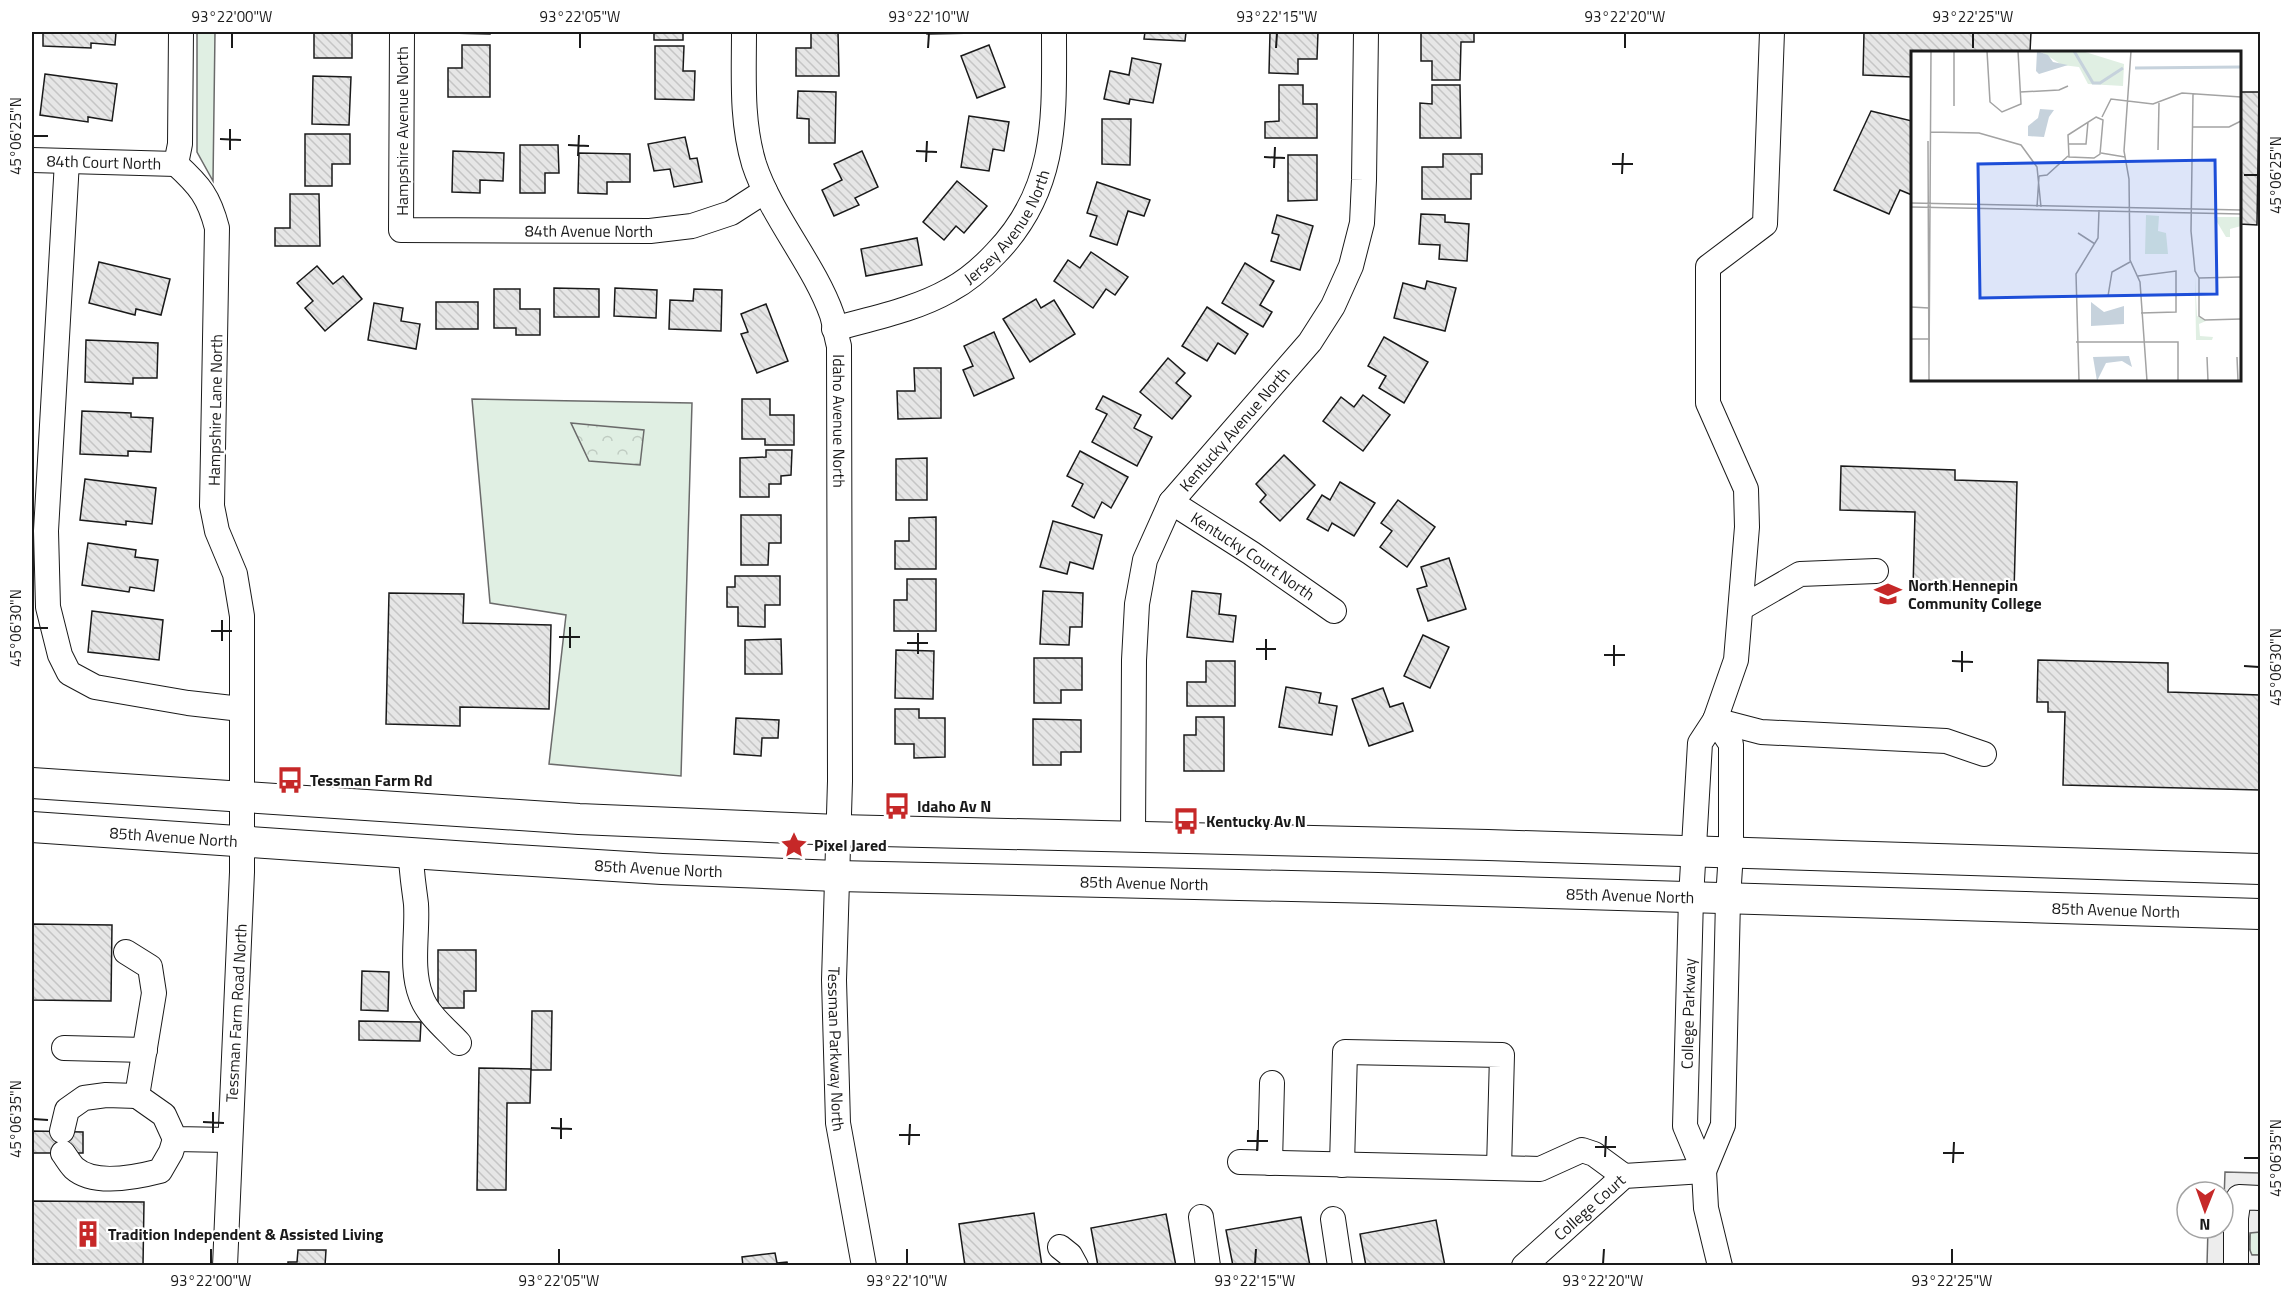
<svg xmlns="http://www.w3.org/2000/svg" width="2292" height="1297" font-family="'Titillium Web',sans-serif">
<style>
.grass{fill:#e0efe3;stroke:#6a6a6a;stroke-width:1.5}
.park{fill:url(#park-crowns);stroke:#6a6a6a;stroke-width:1.5}
.parking{fill:#ededed;stroke:#6a6a6a;stroke-width:1.5}
.building{fill:url(#building-back-hatch);stroke:#1a1a1a;stroke-width:1.5}
.lines{fill:none;stroke-linecap:round;stroke-linejoin:round}
.minor-casing{stroke:#1a1a1a;stroke-width:26}
.major-casing{stroke:#1a1a1a;stroke-width:32}
.minor{stroke:#fff;stroke-width:24}
.major{stroke:#fff;stroke-width:30}
.ticks{fill:none;stroke:#1a1a1a;stroke-width:2}
.labels{text-anchor:middle;dominant-baseline:central;stroke-width:4.5;stroke-linejoin:round;paint-order:stroke}
.street-label{font-size:16px;fill:#1a1a1a;stroke:#fff}
.poi-label{font-size:16px;font-weight:bold;fill:#1a1a1a;stroke:#fff;text-anchor:start}
.inset-river{fill:none;stroke:#c6d2dc;stroke-width:3}
.inset-road{fill:none;stroke:#a3a3a3;stroke-width:1.5}
.view{fill:#1d4ed8;fill-opacity:0.15;stroke:#1d4ed8;stroke-width:3}
.inset-edge{fill:none;stroke:#1a1a1a;stroke-width:3}
.neatline{fill:none;stroke:#1a1a1a;stroke-width:2}
.ticks-label{font-size:15px;text-anchor:middle;fill:#1a1a1a}
</style>
<defs>
<pattern id="park-crowns" width="20" height="18" patternUnits="userSpaceOnUse" patternTransform="scale(1.5)"><rect width="20" height="18" fill="#e0efe3"/><path d="M2 6a3 3 0 1 1 6 0M12 15a3 3 0 1 1 6 0" fill="none" stroke="#c0ccc2"/></pattern>
<pattern id="building-back-hatch" width="6" height="6" patternUnits="userSpaceOnUse" patternTransform="scale(1.5)"><rect width="6" height="6" fill="#e6e6e6"/><path d="M-1 5l2 2M0 0l6 6M5-1l2 2" fill="none" stroke="#c5c5c5"/></pattern>
</defs>
<rect width="100%" height="100%" fill="#fff"/>
<g class="grass">
<polygon points="197,32 215,32 213,181 197,152"/>
<polygon points="472,399 692,403 681,776 549,764 566,615 490,603"/>
<polygon points="2252,1232 2260,1232 2260,1255 2252,1255 2250,1253 2250,1233"/>
</g>
<polygon class="park" points="571,423 644,430 640,465 589,461"/>
<polygon class="parking" points="2225,1172 2260,1173 2260,1232 2250,1233 2249,1248 2252,1255 2260,1255 2260,1265 2207,1265 2208,1228 2223,1228"/>
<g class="building">
<polygon points="43,32 116,32 115,45 91,43 91,48 43,46"/>
<rect x="314" y="32" width="38" height="26"/>
<polygon points="449,32 490,32 490,34 449,33"/>
<rect x="654" y="32" width="29" height="8"/>
<polygon points="811,32 838,32 839,76 796,76 796,48 811,48"/>
<polygon points="927,32 976,32 976,33 927,34"/>
<polygon points="1145,32 1186,32 1185,41 1144,39"/>
<polygon points="1270,32 1318,32 1317,59 1298,59 1298,74 1269,73"/>
<polygon points="1421,32 1474,32 1474,42 1461,42 1460,80 1432,80 1432,61 1421,61"/>
<polygon points="1864,32 2031,32 2030,52 1912,52 1912,77 1863,75"/>
<polygon points="462,45 490,45 490,97 448,97 448,68 462,68"/>
<polygon points="989,45 1005,87 977,98 961,56"/>
<polygon points="655,46 684,46 683,71 695,71 694,100 655,99"/>
<polygon points="1132,58 1161,64 1153,103 1130,99 1129,104 1104,99 1110,71 1129,75"/>
<polygon points="45,74 117,84 112,121 88,117 88,122 40,115"/>
<polygon points="313,76 351,77 349,125 312,124"/>
<polygon points="1279,85 1303,85 1303,104 1317,104 1317,138 1265,138 1265,122 1279,121"/>
<polygon points="1432,85 1460,85 1461,138 1420,138 1420,103 1432,104"/>
<polygon points="798,91 836,92 835,143 809,143 809,119 797,118"/>
<polygon points="2240,92 2259,92 2257,225 2240,224"/>
<polygon points="1871,111 1912,121 1912,195 1900,190 1889,214 1834,190"/>
<polygon points="969,116 1009,122 1004,151 993,149 989,171 961,167"/>
<polygon points="1102,119 1131,119 1130,165 1102,164"/>
<polygon points="305,134 350,134 350,164 332,164 332,186 305,186"/>
<polygon points="685,137 690,159 697,158 702,182 674,187 670,169 654,171 648,144"/>
<polygon points="520,145 558,145 559,173 545,173 545,193 520,193"/>
<polygon points="453,151 504,153 503,181 480,180 480,193 452,192"/>
<polygon points="862,151 878,187 855,198 859,205 834,216 822,190 842,180 834,164"/>
<polygon points="579,153 630,154 630,182 607,182 607,194 578,193"/>
<polygon points="1443,154 1482,154 1482,174 1471,174 1471,199 1422,199 1422,167 1443,167"/>
<polygon points="1288,155 1317,155 1317,200 1288,201"/>
<polygon points="957,181 987,206 964,233 956,226 944,240 923,222"/>
<polygon points="1097,182 1150,200 1144,216 1128,211 1117,245 1090,236 1097,216 1087,213"/>
<polygon points="290,194 319,194 320,246 275,246 275,228 290,228"/>
<polygon points="1421,214 1445,215 1445,222 1469,224 1467,261 1439,259 1440,245 1419,244"/>
<polygon points="1277,215 1313,226 1300,270 1271,261 1279,235 1272,233"/>
<polygon points="917,238 922,265 866,276 861,249"/>
<polygon points="1091,252 1128,277 1115,295 1106,289 1093,308 1054,281 1068,260 1080,268"/>
<polygon points="99,262 170,279 161,315 136,309 135,315 89,303"/>
<polygon points="1245,263 1274,281 1260,305 1272,312 1263,327 1222,303"/>
<polygon points="317,266 333,284 343,276 362,299 325,331 305,308 313,301 297,283"/>
<polygon points="1427,281 1456,288 1445,331 1394,318 1403,283 1425,289"/>
<polygon points="554,288 599,289 599,317 554,317"/>
<polygon points="615,288 657,290 656,318 614,316"/>
<polygon points="494,289 520,289 520,309 540,309 540,335 516,335 516,328 494,328"/>
<polygon points="694,289 722,290 721,331 669,329 670,300 693,301"/>
<polygon points="1036,299 1041,308 1054,300 1075,334 1030,362 1003,319"/>
<rect x="436" y="302" width="42" height="27"/>
<polygon points="374,303 403,308 401,321 420,324 416,349 368,340"/>
<polygon points="766,304 788,361 757,373 741,334 748,332 741,314"/>
<polygon points="1207,307 1248,334 1235,354 1218,343 1207,361 1182,346"/>
<polygon points="994,332 1014,378 974,396 963,370 973,366 964,346"/>
<polygon points="1384,337 1428,362 1404,403 1379,388 1386,376 1368,366"/>
<polygon points="86,340 158,343 157,378 133,378 133,384 85,382"/>
<polygon points="1168,358 1185,373 1176,383 1191,396 1172,419 1140,392"/>
<polygon points="914,368 941,368 941,418 898,419 897,391 915,391"/>
<polygon points="1363,395 1390,415 1363,451 1323,421 1341,397 1354,407"/>
<polygon points="1103,396 1141,415 1134,428 1152,437 1137,466 1092,442 1107,414 1096,409"/>
<polygon points="742,399 770,399 770,415 794,415 794,445 765,445 765,439 742,439"/>
<polygon points="82,411 131,413 131,417 153,418 151,452 128,451 128,456 80,454"/>
<polygon points="766,450 792,450 791,475 781,476 781,484 769,484 769,497 740,497 740,458 766,457"/>
<polygon points="1080,451 1128,477 1111,508 1102,502 1094,518 1072,506 1083,484 1067,476"/>
<polygon points="1284,455 1315,485 1280,521 1260,502 1266,495 1256,484"/>
<polygon points="927,458 927,500 896,500 896,459"/>
<polygon points="1841,466 1955,470 1955,480 2017,482 2014,592 1913,589 1915,512 1840,510"/>
<polygon points="85,479 156,488 152,524 126,521 126,525 80,520"/>
<polygon points="1340,482 1375,503 1354,536 1332,523 1328,531 1307,519 1322,495 1330,500"/>
<polygon points="1398,500 1435,527 1407,567 1380,547 1392,531 1381,523"/>
<polygon points="741,515 781,515 781,543 769,543 768,565 741,565"/>
<polygon points="936,517 936,569 895,569 895,541 909,541 909,518"/>
<polygon points="1053,521 1102,535 1093,569 1070,562 1067,574 1040,567"/>
<polygon points="88,543 136,550 135,557 158,560 154,591 130,587 129,592 82,585"/>
<polygon points="1449,558 1466,609 1428,621 1417,589 1427,586 1421,567"/>
<polygon points="735,576 780,576 780,605 765,605 765,627 738,626 738,607 727,607 727,587 735,587"/>
<polygon points="907,579 936,579 936,631 894,631 894,600 907,600"/>
<polygon points="1043,591 1083,593 1082,627 1070,627 1069,645 1040,644"/>
<polygon points="1192,591 1221,594 1219,614 1236,616 1233,642 1187,637"/>
<polygon points="389,593 464,594 463,623 551,625 549,709 460,707 460,726 386,724"/>
<polygon points="92,611 163,620 159,660 88,652"/>
<polygon points="1423,635 1449,647 1430,688 1404,676"/>
<polygon points="781,639 782,674 745,674 745,640"/>
<polygon points="896,650 934,651 933,699 895,698"/>
<polygon points="1034,658 1082,658 1082,690 1061,690 1061,703 1034,703"/>
<polygon points="2038,660 2168,663 2168,692 2260,695 2260,790 2063,785 2065,712 2048,712 2048,702 2037,702"/>
<polygon points="1206,661 1235,661 1235,706 1187,706 1187,682 1206,682"/>
<polygon points="1286,687 1321,693 1319,703 1337,706 1332,735 1279,727"/>
<polygon points="1383,688 1390,707 1403,703 1413,731 1369,746 1352,699"/>
<polygon points="895,709 919,709 919,718 945,718 945,757 914,758 914,744 895,744"/>
<polygon points="1196,717 1224,717 1224,771 1184,771 1184,735 1196,735"/>
<polygon points="736,718 779,720 778,738 762,738 761,756 734,754"/>
<polygon points="1033,719 1081,720 1081,752 1061,752 1061,765 1033,765"/>
<polygon points="32,924 112,925 111,1001 32,1000"/>
<polygon points="438,950 476,950 476,991 464,991 464,1008 438,1008"/>
<polygon points="362,971 389,972 388,1011 361,1010"/>
<polygon points="532,1011 552,1011 551,1070 531,1070"/>
<polygon points="359,1021 421,1022 420,1041 359,1040"/>
<polygon points="479,1068 531,1069 530,1103 507,1103 506,1190 477,1190"/>
<polygon points="32,1131 83,1132 83,1153 32,1153"/>
<polygon points="32,1201 144,1202 143,1266 32,1266"/>
<polygon points="1034,1213 1042,1266 965,1266 959,1224"/>
<polygon points="1166,1214 1176,1266 1098,1266 1091,1228"/>
<polygon points="1301,1217 1310,1266 1233,1266 1226,1230"/>
<polygon points="1436,1220 1445,1266 1366,1266 1360,1234"/>
<polygon points="298,1250 326,1250 325,1266 288,1266 288,1262 297,1262"/>
<polygon points="775,1253 777,1263 787,1262 788,1266 743,1266 742,1257"/>
</g>
<g class="lines">
<defs>
<g id="minor">
<path d="M181,32L180,144L176,164C200,186 209,197 217,228L212,506L217,531L235,574L242,616V872L225,1266"/>
<path id="s1" d="M402,32L401,230L650,231L692,226L731,213L765,191"/>
<path id="s2" d="M744,32C744,76 741,121 754,164C771,216 814,264 832,315C835,325 836,336 839,346L840,781L834,980L838,1123L864,1266"/>
<path id="s3" d="M32,160L176,164"/>
<polyline points="67,161 46,531 48,607 60,655 69,673 95,687 188,703 241,709"/>
<path id="s4" d="M834,329C873,318 915,310 950,290C967,281 983,267 996,253C1059,188 1054,115 1054,32"/>
<path id="s5" d="M1171,502L1251,553L1334,611"/>
<polyline points="1741,608 1800,574 1876,571"/>
<polyline points="1715,720 1761,732 1946,741 1984,754"/>
<path id="s6" d="M1133,837L1134,660L1137,604L1145,560L1171,502L1310,342L1333,306L1351,266L1362,223L1364,180L1366,32"/>
<path d="M411,853C411,871 414,887 416,904C418,933 410,968 421,996C427,1014 446,1029 459,1043"/>
<polyline points="126,952 150,967 154,993 137,1096 164,1115 175,1139 229,1140"/>
<polyline points="64,1048 145,1050"/>
<polyline points="62,1131 67,1110 84,1098 106,1095 137,1096"/>
<path d="M63,1153C66,1157 70,1164 74,1168C94,1186 137,1177 160,1171L171,1152L175,1139"/>
<polyline points="1240,1162 1540,1169 1582,1150 1594,1154 1624,1176"/>
<polyline points="1270,1163 1272,1083"/>
<polyline points="1342,1165 1345,1052 1502,1055 1499,1168"/>
<polyline points="1704,1171 1723,1125 1728,899 1731,852 1731,744 1715,720"/>
<polyline points="1201,1217 1208,1266"/>
<polyline points="1333,1219 1340,1266"/>
<polyline points="1060,1247 1070,1255 1076,1266"/>
<path id="s7" d="M1524,1266L1624,1176L1704,1171"/>
<path id="s8" d="M1720,1266L1706,1208L1704,1171L1685,1126L1691,898L1700,743L1715,720L1736,660L1747,527L1746,489L1708,403V267L1765,224L1772,32"/>
<polyline points="2236,1266 2236,1218 2239,1197 2260,1198"/>
</g>
<g id="major">
<polyline points="32,783 579,819 838,830 1488,845 2260,869"/>
<path id="s9" d="M32,827L499,859L662,869L837,876L1378,888L2260,914"/>
</g>
</defs>
<use href="#minor" class="minor-casing"/>
<use href="#major" class="major-casing"/>
<use href="#minor" class="minor"/>
<use href="#major" class="major"/>
</g>
<path class="ticks" d="M232,48V33M580,48V33M928,48L929,33M1276,48L1277,33M1625,48V33M1973,48V33M33,136H48M220,139L241,140M568,145L589,146M230,150V129M916,151L937,152M578,156L579,135M1264,157L1285,158M926,162L927,141M1612,164H1633M1274,168L1275,147M1622,174L1623,153M2244,175H2259M33,628H48M211,631H232M559,637H580M222,641V620M907,643H928M570,648V627M1256,649H1276M918,654V633M1604,655H1625M1266,660V639M1952,661L1973,662M1614,666V645M2244,666L2259,667M1962,672V651M33,1119L48,1120M203,1122L224,1123M551,1128L572,1129M213,1133V1112M899,1135H920M561,1139V1118M1247,1141H1268M909,1145L910,1124M1595,1147H1616M1257,1151L1258,1130M1943,1153H1964M1605,1157L1606,1136M2244,1158H2259M1953,1163L1954,1142M211,1264V1249M559,1264V1249M907,1264V1249M1255,1264L1256,1249M1603,1264L1604,1249M1952,1264V1249"/>
<defs>
<symbol id="university-bare" viewBox="-9 -9 18 18"><path d="M0-5L7-2L0 1L-7-2ZM-4 1L0 2.5L4 1V4Q0 6-4 4Z" fill="#c62828" stroke="#fff" stroke-width="2.5" paint-order="stroke"/></symbol>
<symbol id="bus-bare" viewBox="-9 -9 18 18"><path d="M-5-6H5V4H4V6H2V4H-2V6H-4V4H-5ZM-3.5-4V0h7V-4ZM-3.5 1.2v1.5H-2V1.2ZM2 1.2v1.5H3.5V1.2Z" fill="#c62828" stroke="#fff" stroke-width="2.5" paint-order="stroke"/></symbol>
<symbol id="sight-bare" viewBox="-9 -9 18 18"><path d="M0-6L1.8-2.2L6-1.7L2.9 1.2L3.7 5.4L0 3.3L-3.7 5.4L-2.9 1.2L-6-1.7L-1.8-2.2Z" fill="#c62828" stroke="#fff" stroke-width="2.5" paint-order="stroke"/></symbol>
<symbol id="building-bare" viewBox="-9 -9 18 18"><path d="M-4-6H4V6H1V3H-1V6H-4ZM-2.5-4.3h1.7v1.8h-1.7ZM.8-4.3h1.7v1.8H.8ZM-2.5-1h1.7V.8h-1.7ZM.8-1h1.7V.8H.8Z" fill="#c62828" stroke="#fff" stroke-width="2.5" paint-order="stroke"/></symbol>
</defs>
<g fill-rule="evenodd">
<use href="#university-bare" x="1869" y="575" width="38" height="38"/>
<use href="#bus-bare" x="271" y="761" width="38" height="38"/>
<use href="#bus-bare" x="878" y="787" width="38" height="38"/>
<use href="#bus-bare" x="1167" y="802" width="38" height="38"/>
<use href="#sight-bare" x="775" y="826" width="38" height="38"/>
<use href="#building-bare" x="69" y="1215" width="38" height="38"/>
</g>
<g class="labels">
<g class="street-label">
<text transform="translate(402 131) rotate(-90)">Hampshire Avenue North</text>
<text stroke="none"><textPath href="#s3" startOffset="72">84th Court North</textPath></text>
<text stroke="none"><textPath href="#s4" startOffset="210">Jersey Avenue North</textPath></text>
<text stroke="none"><textPath href="#s1" startOffset="386">84th Avenue North</textPath></text>
<text transform="translate(215 410) rotate(-89)">Hampshire Lane North</text>
<text stroke="none"><textPath href="#s2" startOffset="410">Idaho Avenue North</textPath></text>
<text stroke="none"><textPath href="#s6" startOffset="438">Kentucky Avenue North</textPath></text>
<text stroke="none"><textPath href="#s5" startOffset="98">Kentucky Court North</textPath></text>
<text stroke="none"><textPath href="#s9" startOffset="142">85th Avenue North</textPath></text>
<text stroke="none"><textPath href="#s9" startOffset="628">85th Avenue North</textPath></text>
<text stroke="none"><textPath href="#s9" startOffset="1114">85th Avenue North</textPath></text>
<text stroke="none"><textPath href="#s9" startOffset="1600">85th Avenue North</textPath></text>
<text stroke="none"><textPath href="#s9" startOffset="2086">85th Avenue North</textPath></text>
<text transform="translate(236 1013) rotate(-87)">Tessman Farm Road North</text>
<text stroke="none"><textPath href="#s8" startOffset="258">College Parkway</textPath></text>
<text stroke="none"><textPath href="#s2" startOffset="1038">Tessman Parkway North</textPath></text>
<text stroke="none"><textPath href="#s7" startOffset="88">College Court</textPath></text>
</g>
<g class="poi-label">
<text x="1908" y="585">North Hennepin<tspan x="1908" dy="18">Community College</tspan></text>
<text x="310" y="780">Tessman Farm Rd</text>
<text x="917" y="806">Idaho Av N</text>
<text x="1206" y="821">Kentucky Av N</text>
<text x="814" y="845">Pixel Jared</text>
<text x="108" y="1234">Tradition Independent &amp; Assisted Living</text>
</g>
</g>
<g transform="translate(1911 51)">
<rect width="330" height="330" fill="#fff"/>
<path d="M235,164L248,165L247,180L255,182L257,203H234ZM303,166H330V175L319,178V186H315ZM284,225L286,265L295,270L288,273L289,285L302,286L301,289H285Z" fill="#e0efe3"/>
<path d="M129,0H171L213,13L212,35L177,33L168,16L151,14Z" fill="#e0efe3"/>
<path d="M126,0L137,4L142,11L157,14L128,23L125,20ZM129,58L143,59L138,66L133,86L117,85V75L127,67ZM180,251L193,261L213,255V273L180,275ZM218,305L221,316L211,310L195,312L186,330L182,306Z" fill="#c6d2dc"/>
<path class="inset-river" d="M163,0L182,32H189L212,17M224,17L330,16"/>
<path class="inset-road" d="M43,0V55M76,0L79,51L91,61L110,53L107,0M220,0L213,100L218,128L219,209L229,231L236,330M109,41L148,39L157,35M282,43L280,180L284,220L288,227V265L294,269L330,268M185,66L192,69L189,103L183,107L158,106L157,84ZM191,66L200,48L242,53L271,42L330,46M282,76H318L330,70M20,81L68,82L110,94L126,116L130,156M17,90L18,330M157,93H175L177,71M247,99L248,52M190,102L214,106M128,125L136,124L157,105M0,152L330,159M0,156L330,163M126,156L128,125M167,182L184,193M227,225L265,220V261L230,262M288,227L330,226M197,245L201,221L219,211M0,256L18,257M0,288H19M165,291H267V330M296,306L297,330M326,306L327,330M18,319L20,0M168,330L165,223L187,187L188,159"/>
<path class="view" d="M304,109L306,243L69,247L67,113Z"/>
<rect width="330" height="330" class="inset-edge"/>
</g>
<rect width="2292" height="1297" fill="none" stroke="#ffffff" stroke-width="66"/>
<g transform="translate(2205 1210) rotate(181)"><circle r="28" fill="#ffffff" stroke="#a3a3a3" stroke-width="1.5"/>
<path d="M0-4.5L10 22L0 15L-10 22Z" fill="#c62828"/>
<text y="-9" font-size="16" font-weight="bold" text-anchor="middle" fill="#1a1a1a">N</text>
</g>
<rect x="33" y="33" width="2226" height="1231" class="neatline"/>
<g class="ticks-label">
<text x="232" y="22">93°22'00"W</text>
<text x="580" y="22">93°22'05"W</text>
<text x="929" y="22">93°22'10"W</text>
<text x="1277" y="22">93°22'15"W</text>
<text x="1625" y="22">93°22'20"W</text>
<text x="1973" y="22">93°22'25"W</text>
<text transform="translate(16 136) rotate(-90)" y="5">45°06'25"N</text>
<text transform="translate(2276 175) rotate(-90)" y="5">45°06'25"N</text>
<text transform="translate(16 628) rotate(-90)" y="5">45°06'30"N</text>
<text transform="translate(2276 667) rotate(-90)" y="5">45°06'30"N</text>
<text transform="translate(16 1119) rotate(-90)" y="5">45°06'35"N</text>
<text transform="translate(2276 1158) rotate(-90)" y="5">45°06'35"N</text>
<text x="211" y="1286">93°22'00"W</text>
<text x="559" y="1286">93°22'05"W</text>
<text x="907" y="1286">93°22'10"W</text>
<text x="1255" y="1286">93°22'15"W</text>
<text x="1603" y="1286">93°22'20"W</text>
<text x="1952" y="1286">93°22'25"W</text>
</g>
</svg>
